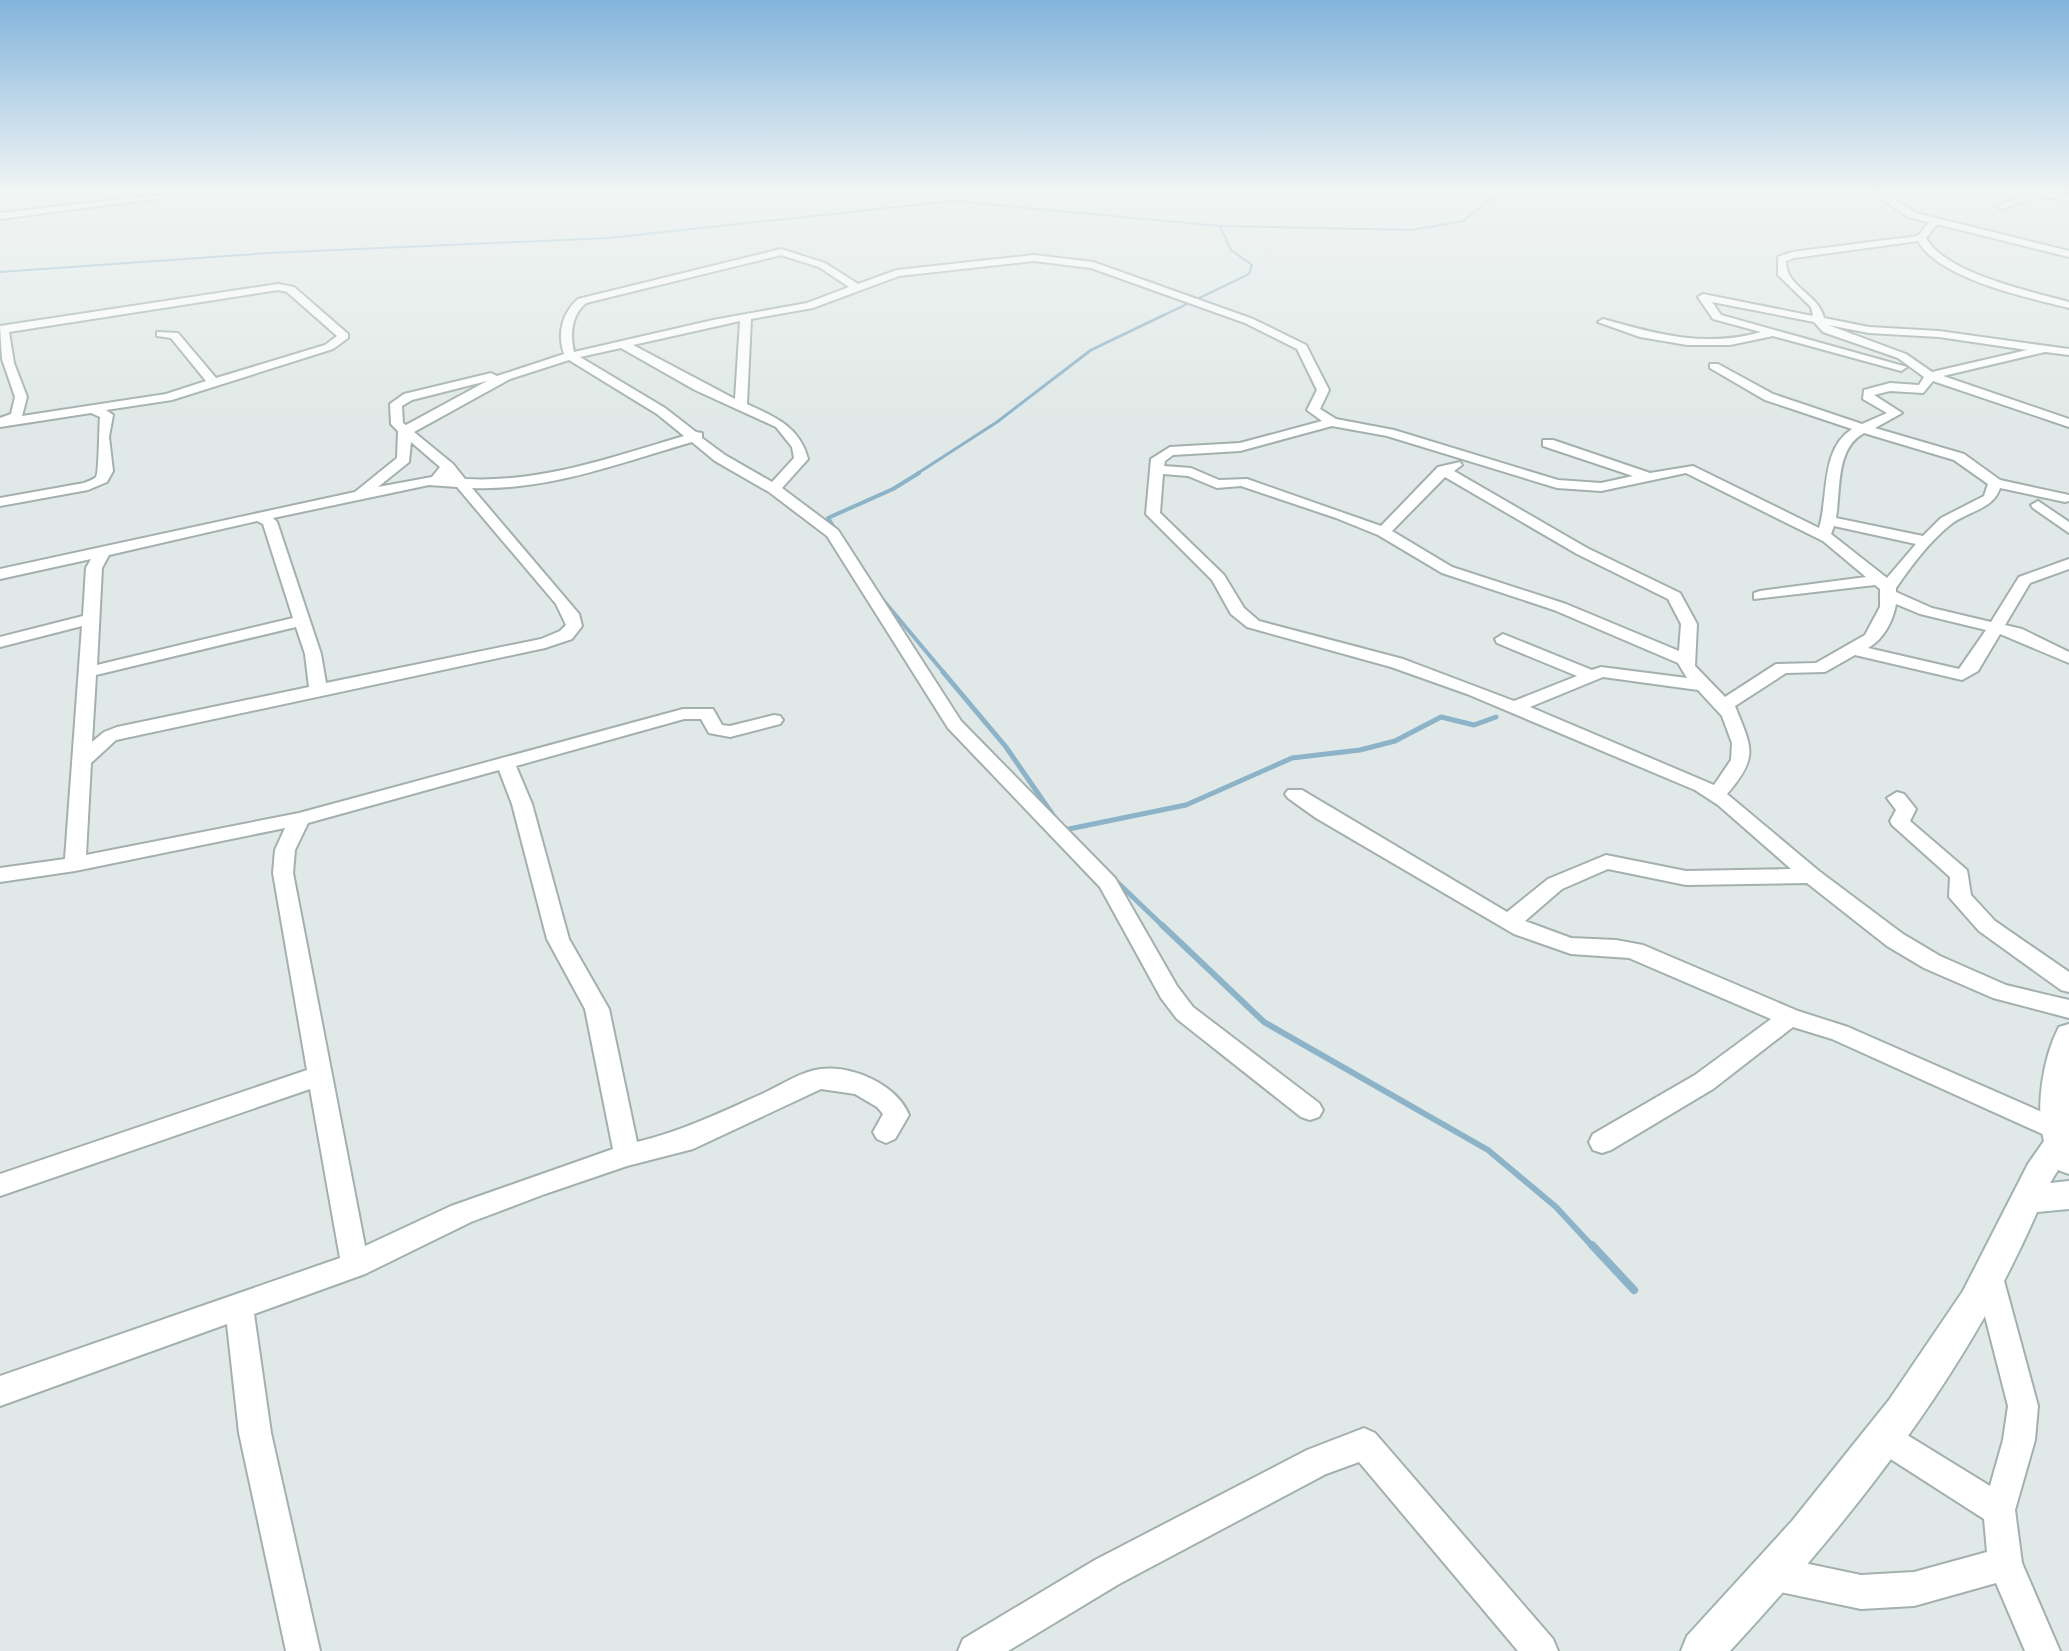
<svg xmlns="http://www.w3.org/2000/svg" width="2069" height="1651" font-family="'Fira Sans',sans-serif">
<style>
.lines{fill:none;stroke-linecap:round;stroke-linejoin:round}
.stream-far5{stroke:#8db3c9;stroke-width:2}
.stream-far4{stroke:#8db3c9;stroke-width:3}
.stream-far3{stroke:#8db3c9;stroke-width:4}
.stream-far2{stroke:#8db3c9;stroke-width:5}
.stream-far1{stroke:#8db3c9;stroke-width:6}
.stream{stroke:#8db3c9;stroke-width:8}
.street-casing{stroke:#a3b0ae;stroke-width:4}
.secondary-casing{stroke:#a0b3b0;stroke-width:4}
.street{fill:#fff;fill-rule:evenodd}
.secondary{fill:#fff;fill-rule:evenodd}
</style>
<rect width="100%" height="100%" fill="#e0e9e7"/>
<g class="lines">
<g class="stream-far5">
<polyline points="0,272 269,253 608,238 953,201 1220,226 1412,230 1463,221 1500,192"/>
<polyline points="1160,317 1249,274 1252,265 1231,250 1220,226"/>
</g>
<polyline class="stream-far4" points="915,475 997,422 1091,350 1164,315"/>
<g class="stream-far3">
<polyline points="837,532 828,518 893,489 919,473"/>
<polyline points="883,600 945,674"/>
</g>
<g class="stream-far2">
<polyline points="943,672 1006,747 1055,818"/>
<polyline points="1064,830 1186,805 1292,758 1360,750 1395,741 1441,717 1474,725 1496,717"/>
<polyline points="1115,880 1164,927"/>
</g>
<polyline class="stream-far1" points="1162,925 1264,1022 1488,1150 1556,1207 1593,1247"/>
<polyline class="stream" points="1592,1245 1634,1290"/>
<defs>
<g id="street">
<polygon points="185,192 206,192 0,219 0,213"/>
<polygon points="2030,192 2069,195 2069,201 2037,195 2004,209 1997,207"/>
<path d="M1932,219L1940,221L1926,238C1946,274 2030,291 2069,302V308C2029,298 1939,279 1918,241L1794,258L1786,261C1786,288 1818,293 1824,318L1869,327L1939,331L2069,349V355L2045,352L1943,376L2069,419V427L1933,381L1923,393L1890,391L1874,395L1902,413L1875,428L1964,454L2000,480L2069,495V501L2065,502L2000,488C1993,510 1967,511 1950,525C1929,542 1911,566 1896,588V592L1932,608L1991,622L2019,577L2069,559V569L2030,583L2005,625L2022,629L2069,652V663L2000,634L1978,671L1962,680L1855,655L1825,672L1786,673L1735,706C1751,747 1760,756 1727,794L1819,871L1903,934L1940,956L2006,985L2069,1000V1018L1993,998L1924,968L1887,946L1807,883L1686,885L1608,869L1562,889L1525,921L1571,938L1616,940L1643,945L1798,1011L1848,1027L2067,1123V1137L2058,1140L2049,1137L1832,1039L1793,1027L1713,1089L1611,1150L1602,1153L1593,1150L1589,1142L1593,1134L1695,1075L1771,1019L1629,958L1571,954L1514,934L1316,818L1288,798L1285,794L1288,790H1302L1507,912L1548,879L1606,855L1686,871L1791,869L1718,805L1695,790L1467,694L1391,667L1247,627L1231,614L1212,580L1146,514L1151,459L1170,447L1240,443L1322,421L1307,410L1317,390L1297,349L1245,323L1091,268L1034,261L899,276L813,308L751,319L747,404C775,417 800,427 808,459L782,488L838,530L961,721L1115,878L1177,986L1193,1007L1319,1103L1323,1110L1319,1117L1310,1120L1301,1117L1177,1019L1161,998L1100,887L948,728L827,536L769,492L715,461L692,442C620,463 548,491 472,488L579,614L582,626L572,639L545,648L116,740L91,763L86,855L299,813L683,709H713L722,725L730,726L774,715L780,716L783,720L780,724L730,737L709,733L701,719H684L516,766L532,804L569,939L609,1009L637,1142C682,1131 722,1112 764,1093C781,1085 802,1071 821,1069C853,1065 897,1085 909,1115L895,1139L886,1143L877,1139L873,1132L883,1114L877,1107L855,1094L821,1089L693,1149L627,1166L545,1194L471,1222L365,1274L254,1314L271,1433L320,1651H286L239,1433L227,1324L0,1406V1376L340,1258L310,1089L0,1196V1174L307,1070L273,873L275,850L285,828L75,871L0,882V868L65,859L82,626L0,647V637L83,616L86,568L91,559L0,579V569L355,492L397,458L398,431L391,424L390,404L404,394L491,373L497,376L564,354C557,334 562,313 578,299L781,249L825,263L858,284L897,270L1034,255L1093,262L1253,319L1306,345L1329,390L1320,409L1336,419L1394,430L1558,480L1601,483L1633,476L1543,446V440H1553L1650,473L1693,466L1819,528C1829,495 1820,450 1852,429L1765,400L1710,368V364H1718L1773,394L1862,424L1887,413L1863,399L1864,390L1890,383L1919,385L1924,377L1898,358L1823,332L1814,322L1712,302L1721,315L1907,367L1901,371L1773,336L1730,345H1687L1640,337L1598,322L1603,319C1656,334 1706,348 1761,332L1713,319L1698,297L1703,294L1813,316L1811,307L1778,275V257L1792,252L1918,236ZM781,255L819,267L849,287L807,303L713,320L574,352C570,334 571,316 586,303ZM740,321L735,399L633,345ZM1828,325L1869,333L1939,337L2027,350L1932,372L1906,354ZM621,348L695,390L776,427L792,447L794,458L772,482L725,455L702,438V433L696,432L665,408L580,357ZM569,360L657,414L684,436C612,457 542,483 465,479L453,464L414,432L510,379ZM487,381L406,425L403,423L402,406L412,400ZM1332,426L1387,436L1557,488L1601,491L1686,473L1823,541L1866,577L1760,591L1754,593V599L1875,585L1880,589V607L1865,635L1816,663L1776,664L1725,697L1695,666L1697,624L1680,593L1587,548L1454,471L1462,465L1460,462L1438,467L1381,526L1247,479L1219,480L1191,468L1164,466L1165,461L1173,455L1240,451ZM1864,433L1954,460L1988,484L1984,496L1941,518L1923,536L1836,518C1841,489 1835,449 1864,433ZM411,442L440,467L432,477L378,487L409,462ZM1163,474L1188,476L1217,488L1241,486L1336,518L1378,535L1442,573L1554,610L1678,663L1687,678L1601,667L1592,670L1503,634L1495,639L1497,643L1577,676L1514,701L1403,659L1259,621L1244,608L1224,575L1160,513ZM1445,477L1577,554L1668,599L1681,624L1679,651L1566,604L1452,567L1392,531ZM429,485L457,487L556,604L566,625L560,631L541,639L326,683L321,654L277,522L273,518ZM257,521L263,524L293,618L97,665L102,568L109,555ZM1834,526L1916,544L1887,578L1831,534ZM1896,604L1920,614L1986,630L1959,669L1868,648C1884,639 1893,621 1896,604ZM296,627L305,654L309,687L117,727L104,732L92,742L96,675ZM1603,677L1698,690L1722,716L1732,743L1731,760L1714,785L1530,707ZM499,770L512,804L547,939L585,1009L613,1149L451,1206L365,1246L293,873L295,850L308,823Z"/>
<path d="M278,284L294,287L348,334V338L333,349L172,400L106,410L113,415L109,437L113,471L107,482L88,490L0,506V498L84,483C88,481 93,480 96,477C99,474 99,427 100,417L91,413L0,427V418L11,414L15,397L2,359L0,326ZM278,290L287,292L337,336L325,345L216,378L178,333L157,332V336L171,338L206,381L166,394L22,416L27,397L14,363L9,332Z"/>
<polygon points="2038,501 2069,522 2069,533 2033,508 2031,505"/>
<polygon points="1897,792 1904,794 1916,809 1910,821 1967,870 1971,895 1995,921 2069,972 2069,992 2061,990 1979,931 1949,897 1950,877 1892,825 1890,821 1896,810 1887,798"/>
<polygon points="1989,1264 1999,1268 2003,1277 2038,1406 2035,1440 2015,1510 2022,1563 2060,1651 2025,1651 1996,1583 1914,1606 1861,1609 1776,1591 1764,1586 1759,1574 1764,1562 1776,1557 1861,1575 1914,1572 1987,1552 1984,1519 1875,1449 1870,1438 1875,1427 1886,1422 1990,1486 2003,1440 2008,1406 1975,1277 1979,1268"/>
<polygon points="1364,1428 1375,1433 1553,1639 1558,1651 1518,1651 1359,1462 1326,1474 1119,1584 1008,1651 958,1651 963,1639 1095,1560 1307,1450"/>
</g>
<g id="secondary">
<polygon points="1872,192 1883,192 1916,213 2069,251 2069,257 1908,217"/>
<path d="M2069,1024V1174L2058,1170L2050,1183L2069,1181V1209L2037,1212C1966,1376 1851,1520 1730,1651H1681L1687,1636L1792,1521L1889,1400L1963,1291L2028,1164L2044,1141C2035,1109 2043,1057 2059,1027Z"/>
</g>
</defs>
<use href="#street" class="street-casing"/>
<use href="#secondary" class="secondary-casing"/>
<use href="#street" class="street"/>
<use href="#secondary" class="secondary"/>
</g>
<linearGradient id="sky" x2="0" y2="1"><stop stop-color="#83b4dc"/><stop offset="0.45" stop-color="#f1f5f4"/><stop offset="1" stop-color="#f1f5f4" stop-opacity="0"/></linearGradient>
<rect width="2069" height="423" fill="url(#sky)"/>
</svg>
